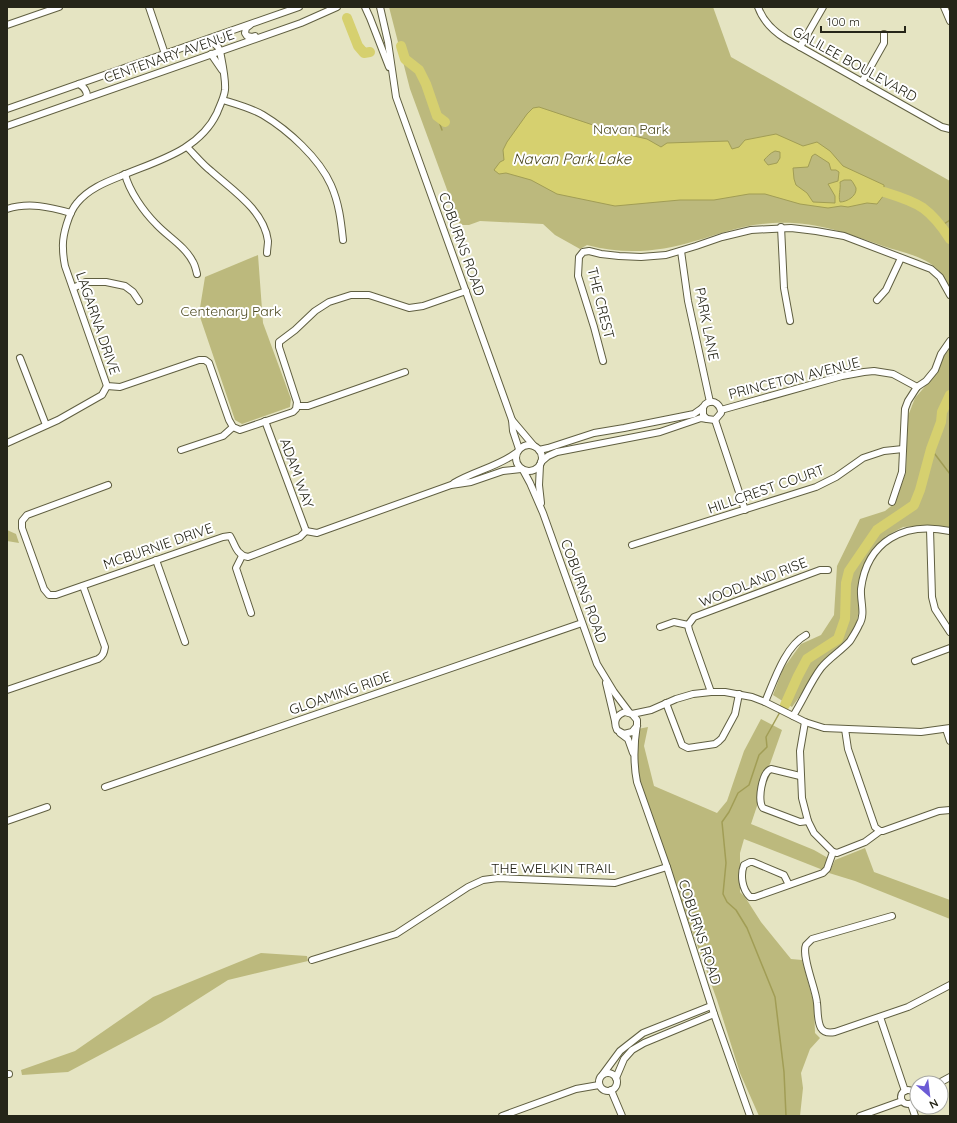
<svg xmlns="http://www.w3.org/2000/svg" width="957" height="1123" font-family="Quicksand,sans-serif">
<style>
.green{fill:#bcb97d}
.water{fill:#d6d06f;stroke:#a19d55;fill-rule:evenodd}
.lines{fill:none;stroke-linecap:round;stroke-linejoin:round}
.stream{stroke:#a19d55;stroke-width:1.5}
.river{stroke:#d6d06f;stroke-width:10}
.minor-casing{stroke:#605f41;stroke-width:8}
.minor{stroke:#fff;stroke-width:6}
.labels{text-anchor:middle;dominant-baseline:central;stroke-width:4;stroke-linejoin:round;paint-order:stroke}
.street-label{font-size:14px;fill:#252518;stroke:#fff}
.park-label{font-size:14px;fill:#4d4a21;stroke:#fff}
.water-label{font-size:15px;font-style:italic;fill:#4b4820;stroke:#fff}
</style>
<rect width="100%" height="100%" fill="#e5e4c2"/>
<g class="green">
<path d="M389,7H713L731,57L950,181V288C946,282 943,275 938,270C925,256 901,252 883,246C840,231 809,219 762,224C739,226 717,235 695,241C660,252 623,255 587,245L580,249L555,235L543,224L480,221L469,225H460L410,89Z"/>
<polygon points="258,255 263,323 291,399 290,407 242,424 235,420 199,314 205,277"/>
<polygon points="950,348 950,527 930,525 903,527 886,536 866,561 860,582 858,600 859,609 857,621 850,636 828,657 814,673 805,689 792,707 773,695 783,669 801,644 821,635 834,615 837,566 860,519 885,511 895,503 906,472 908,416 915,398 935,375 944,356"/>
<polygon points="7,530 16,534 19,543 7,541"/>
<polygon points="761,719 782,730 770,764 763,774 757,806 751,824 814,850 828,858 823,870 744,839 740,853 740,892 745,897 761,922 791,959 802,960 814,1004 815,1033 820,1038 810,1049 801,1073 803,1088 800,1116 759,1116 740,1073 717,1000 637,779 638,729 648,727 644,746 654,786 717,813 727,801 744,751"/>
<polygon points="865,848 874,872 950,900 950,919 855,881 829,873 835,860"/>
<polygon points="261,953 307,956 308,961 228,980 162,1022 68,1072 22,1075 21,1070 75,1051 153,997"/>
</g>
<path class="water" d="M539,107L608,130L647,139L661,147L667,143L728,141L732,149L739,147L745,140L776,134L803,146L817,142L830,151L843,166L884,185V195L877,204L867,203L848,207L841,206L828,208L800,204L765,194H749L714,200H680L615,206L557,194L531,180L506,173L499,174L494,170L500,162L504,160L503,150L507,142L527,114L533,108ZM775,151L780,152V158L777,163L768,165L764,160C767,157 770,153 775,151ZM815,154L829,163L831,170H836L839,172L838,181L828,184L835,196V203L813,202L807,193L796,185L794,179L793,168L808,167L812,156ZM844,180H851C853,182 855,186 856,188C857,196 847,202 840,202C838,196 841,189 840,182Z"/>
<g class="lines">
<g class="stream">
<polyline points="437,116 442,130"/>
<polyline points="941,226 950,220"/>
<polyline points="931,449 950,474"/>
<polyline points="782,709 785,705"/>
<polyline points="780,712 766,737 767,747 759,755 749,785 738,793 729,812 722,822 726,863 723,894 727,902 736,910 747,928 775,997 784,1072 786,1116"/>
</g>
<g class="river">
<polyline points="347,18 358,46 364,53 370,52"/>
<polyline points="401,46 405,59 419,70 426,84 437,116 445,122"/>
<path d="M884,192C897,196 911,200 923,208C934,216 943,228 950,239"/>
<polyline points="785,705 798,676 807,659 838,639 845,619 846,583 849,571 877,530 914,505 920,490 931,449 941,422 942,412 950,395"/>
</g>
<defs>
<g id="minor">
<polyline points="149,7 165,54"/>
<polyline points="365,7 370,18 389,67"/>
<polyline points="380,7 388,42 396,97 512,420 513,431 519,449"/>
<path d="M758,7C763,21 773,31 786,39L942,127L950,129"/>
<polyline points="944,7 950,21"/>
<polyline points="7,25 59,7"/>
<polyline points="250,25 246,28 245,33 247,36 252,37 255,36"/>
<path d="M209,39L218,47L220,51C222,62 226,79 225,90C224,98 220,105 217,113C199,151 156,161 121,176C106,182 88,189 77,203C69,212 62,236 63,248C63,254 64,261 65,266L107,386L120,387L199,360H205L209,363L229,420L233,427L240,430L293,412L296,409L297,402L279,347V342L295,330L315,311L329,302L351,295H369L409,308L423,306L466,291"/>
<polyline points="800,47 823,7"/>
<polyline points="211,54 222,70"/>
<polyline points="862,82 884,43 884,34"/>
<path d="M79,84C84,87 87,90 87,96L85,98"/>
<path d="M223,100C236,104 251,108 263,115C288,130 319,158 331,185C339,203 341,221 343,240"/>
<polyline points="7,109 299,7"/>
<polyline points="7,126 301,23 337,7"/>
<path d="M187,147C195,155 202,164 211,171C232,190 264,210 268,241C268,245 267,249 267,253"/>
<path d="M125,174C129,191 144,212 156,224C168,237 185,246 193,262C195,265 196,270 197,274"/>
<path d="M7,209C29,202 50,207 71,213"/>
<polyline points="781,227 784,288 790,321"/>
<polyline points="681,251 688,301 710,402"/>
<polyline points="73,288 86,282 106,282 125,286 133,292 139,301"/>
<polyline points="877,300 886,290 901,258"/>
<polyline points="20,358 46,425"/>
<polyline points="603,361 594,327 578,276 579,257 583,252 589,251 601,254 619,256 641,257 666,255 696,246 722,237 751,230 791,228 816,231 844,236 931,269 940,277 950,295"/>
<polyline points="297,406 308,406 405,372"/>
<polyline points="721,410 842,376 864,372 874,371 893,374 917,387"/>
<polyline points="512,420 534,446"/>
<polyline points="715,420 745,510"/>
<polyline points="265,421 306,531"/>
<polyline points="7,443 58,420 102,395 107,386"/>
<circle cx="529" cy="458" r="13"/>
<polyline points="181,450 223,436 233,427"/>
<path d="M539,450L548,448L594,433L624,428L694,414C696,412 700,410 702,408C706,405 703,405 707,403C715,399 721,406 721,413L715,420L707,419L703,415V408"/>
<polyline points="541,462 548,456 557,452 660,432 701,418 707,419"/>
<polyline points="540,465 539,485 541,503"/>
<polyline points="523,470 530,483 543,513 597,664 614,692 629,712"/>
<path d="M454,483C474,471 497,467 516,453"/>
<path d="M108,485L27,515L22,521V528L44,589L49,595H56L223,537L230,536C235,544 236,555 248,557L300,537L306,531"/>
<polyline points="892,502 902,472 905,409 908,401 917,387 926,381 935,370 941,354 950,341"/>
<polyline points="930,529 932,597 935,609 950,632"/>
<polyline points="306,531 317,533 451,485 471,482 503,471 521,469"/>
<polyline points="632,545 816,487 836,477 863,458 884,451 903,449"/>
<polyline points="242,556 236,568 251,613"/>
<polyline points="156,560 185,642"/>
<polyline points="660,627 674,622 688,625"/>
<polyline points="915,661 950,648"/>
<polyline points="606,683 615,721"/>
<path d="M7,690L98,659C103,656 104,653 105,647L83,586"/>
<polyline points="711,692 689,630 688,625 694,617 820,570 828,570"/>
<path d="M765,702C774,681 785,646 806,635"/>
<polyline points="666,703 682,745 688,748 715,744 719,741 722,738 735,714 739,694"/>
<polyline points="632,714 651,710 676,699 693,694 711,692 725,692 752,697 765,702 805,722 824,728 921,732 950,728"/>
<path d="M793,716C802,702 811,681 821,668C829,658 841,651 850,641C853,636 857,630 859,625C866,614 860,601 861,589C867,541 904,521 950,531"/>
<path d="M637,726L632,732L624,734L617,730C613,722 616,715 625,712L632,714L637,720V724C634,743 633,762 637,782L667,867L714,1014L750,1116"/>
<polyline points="845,729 848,749 875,827 880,831 883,831 939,811 950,810"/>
<polyline points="946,729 950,741"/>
<polyline points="620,733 628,739 633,753"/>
<path d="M800,776L771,769C762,772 757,801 763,808L800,822L808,821"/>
<polyline points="105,787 582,623"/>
<polyline points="7,821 47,807"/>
<polyline points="833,852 837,853 865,842 880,831"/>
<path d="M789,885L784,875L753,862H750L744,865C740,875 742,889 750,897H755L823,873L827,869L833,852L814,833L808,821L802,798L800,751L805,722"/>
<path d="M892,916L812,939L806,945C801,956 816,989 817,1003C818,1011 817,1021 821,1028C824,1033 830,1033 835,1032L908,1007L950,985"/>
<polyline points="312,960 396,934 468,887 483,880 498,878 615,883 667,867"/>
<polyline points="880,1017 905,1091"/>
<circle cx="608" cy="1082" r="9"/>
<polyline points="7,1074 9,1074"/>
<polyline points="603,1074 620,1051 643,1033 711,1006"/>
<polyline points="616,1078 624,1059 632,1050 644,1043 714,1014"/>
<polyline points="939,1083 950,1077"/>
<circle cx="908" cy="1097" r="7"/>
<polyline points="611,1090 622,1116"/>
<polyline points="911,1104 915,1116"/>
<polyline points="502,1116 576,1089 599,1085"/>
<polyline points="860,1116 902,1101"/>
</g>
</defs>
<use href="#minor" class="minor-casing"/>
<use href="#minor" class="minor"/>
</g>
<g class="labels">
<g class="street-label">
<text transform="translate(169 56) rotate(-19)">CENTENARY AVENUE</text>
<text transform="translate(855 64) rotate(29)">GALILEE BOULEVARD</text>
<text transform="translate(462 244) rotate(70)">COBURNS ROAD</text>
<text transform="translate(601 303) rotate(76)">THE CREST</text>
<text transform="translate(98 323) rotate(71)">LAGARNA DRIVE</text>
<text transform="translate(707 324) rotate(79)">PARK LANE</text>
<text transform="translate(794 378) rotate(-14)">PRINCETON AVENUE</text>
<text transform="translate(297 473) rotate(70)">ADAM WAY</text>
<text transform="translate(766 489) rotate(-19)">HILLCREST COURT</text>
<text transform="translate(158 546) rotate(-19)">MCBURNIE DRIVE</text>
<text transform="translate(753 582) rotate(-21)">WOODLAND RISE</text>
<text transform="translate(584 591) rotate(70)">COBURNS ROAD</text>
<text transform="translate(340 693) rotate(-19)">GLOAMING RIDE</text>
<text x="553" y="868">THE WELKIN TRAIL</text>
<text transform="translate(700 932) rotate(72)">COBURNS ROAD</text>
</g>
<g class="park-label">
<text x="631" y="129">Navan Park</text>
<text x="231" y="311">Centenary Park</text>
</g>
<g class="water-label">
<text x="572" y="158">Navan Park Lake</text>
</g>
</g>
<rect width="957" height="1123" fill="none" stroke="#252518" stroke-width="16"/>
<g transform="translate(929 1095) rotate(152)"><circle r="19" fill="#ffffff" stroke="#a8a8a3"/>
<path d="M0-3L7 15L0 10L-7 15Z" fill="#6c5bd5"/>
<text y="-6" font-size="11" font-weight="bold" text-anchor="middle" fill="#252518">N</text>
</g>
<path d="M821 26v6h84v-6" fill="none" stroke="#252518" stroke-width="2"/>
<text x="827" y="26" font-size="12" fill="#252518" stroke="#ffffff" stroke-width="3" paint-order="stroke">100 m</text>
</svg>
